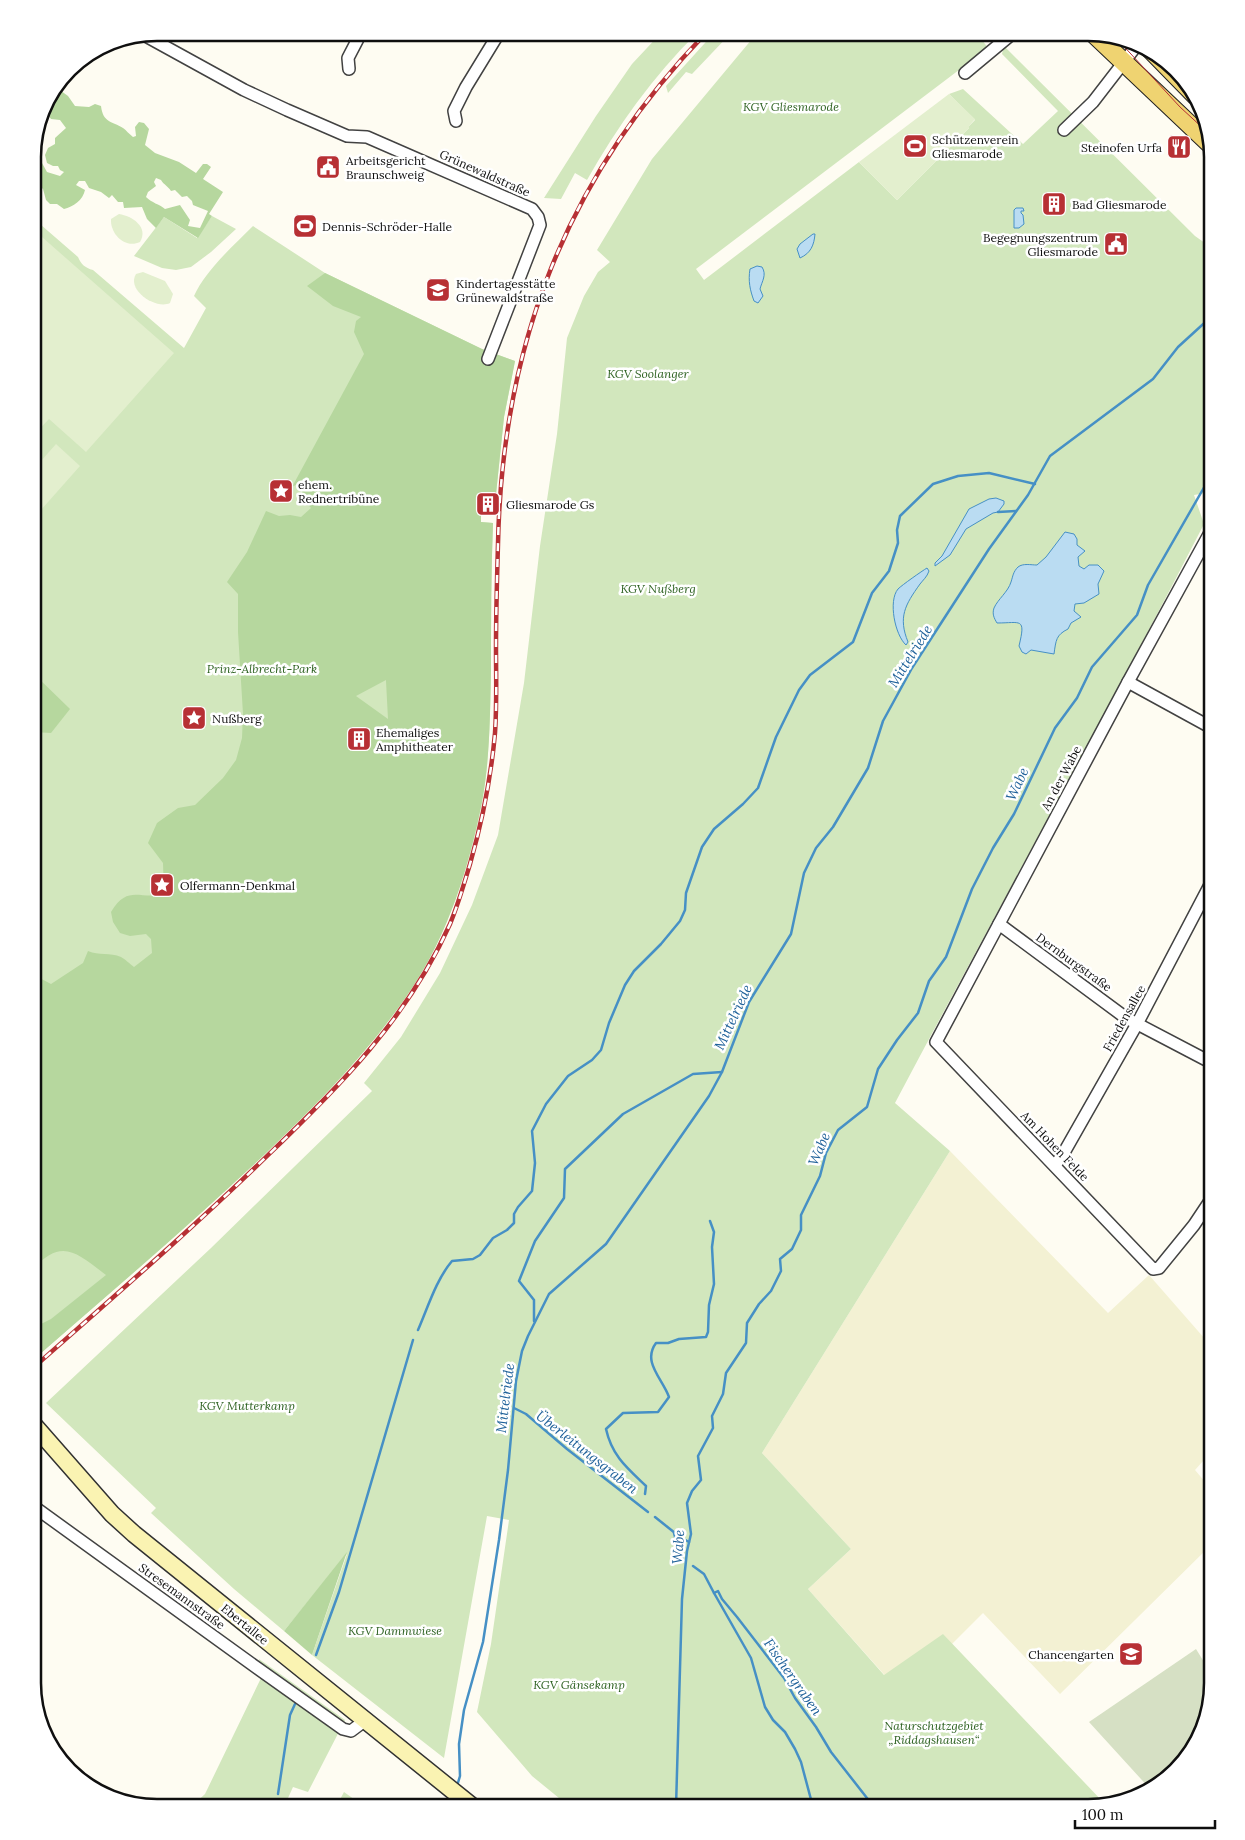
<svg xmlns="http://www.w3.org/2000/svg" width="1245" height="1840" font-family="Lora,serif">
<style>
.farmland{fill:#f3f1d3}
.green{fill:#d2e7bd}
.forest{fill:#b6d79e;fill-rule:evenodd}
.cemetery{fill:#d6e0c4}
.pitch{fill:#e3efce}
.water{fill:#badcf2;stroke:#4690c5}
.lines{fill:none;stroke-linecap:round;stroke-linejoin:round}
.stream{stroke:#4690c5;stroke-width:2.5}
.street-casing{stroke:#424242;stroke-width:14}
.secondary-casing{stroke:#313131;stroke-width:19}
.primary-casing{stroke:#202020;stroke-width:20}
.street{stroke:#fff;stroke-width:11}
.secondary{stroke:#faf3b2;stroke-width:16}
.primary{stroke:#efd371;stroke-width:18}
.tram{stroke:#b73034;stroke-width:1}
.rail-casing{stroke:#b73034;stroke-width:4.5}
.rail{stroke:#fff;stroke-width:2.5;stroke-dasharray:8;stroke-linecap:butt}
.labels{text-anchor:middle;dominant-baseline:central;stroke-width:5;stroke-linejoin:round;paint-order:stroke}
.park-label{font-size:12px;font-style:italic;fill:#2f6323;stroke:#fff}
.poi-label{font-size:12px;fill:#0f0f0f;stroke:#fff;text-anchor:start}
.street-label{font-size:12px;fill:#0f0f0f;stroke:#fff}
.water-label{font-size:14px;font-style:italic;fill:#20629a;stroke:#fff}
.rim{fill:none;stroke:#0f0f0f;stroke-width:2.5}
</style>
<rect width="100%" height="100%" fill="#fefcf2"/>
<polygon class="farmland" points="950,1151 1108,1313 1149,1275 1212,1347 1212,1451 1195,1470 1212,1490 1212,1527 1208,1532 1212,1539 1212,1544 1060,1694 983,1613 951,1645 1087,1807 889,1680 808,1589 851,1549 762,1453"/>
<g class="green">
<path d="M661,33H697C653,76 617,127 587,180L575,173L561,199L544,198L596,116L632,64Z"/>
<polygon points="714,33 731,33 692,74 686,72 668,93 666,86"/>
<path d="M757,33H977L988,48L696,269L704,280L859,162L897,200L969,128L968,127L975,120L949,94L963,89L1023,144L1058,111L1002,54L1004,46L1195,236L1212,248V492L1194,495L1204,524C1104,719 997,910 895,1103L950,1151L762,1453L851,1549L808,1589L884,1675L943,1634L1104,1803L1087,1807H570L532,1776L477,1712L491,1644L509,1520L487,1516L444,1758L312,1655L347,1554L284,1631L234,1589L151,1513L156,1508L46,1403L211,1248L372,1091L364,1083L401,1037L440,973L472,905L498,835L524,683L540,546L557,434L567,338L584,296L598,272L610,262L597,250L652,159Z"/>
<polygon points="212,216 236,229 211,252 191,267 176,270 162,268 134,256 164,217 197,238"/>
<path d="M33,218L78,257C81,264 85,268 93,270L184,348L206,308L194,296C205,271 233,246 253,226L325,273L482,349L515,361L504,417L496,494H481V522L493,523C491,572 491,621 491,670C490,715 490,758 482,802C469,867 448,935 410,991C369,1052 317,1104 265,1154C190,1225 111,1292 33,1360Z"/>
<polygon points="259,1659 345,1720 308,1792 293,1787 284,1807 191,1807 205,1794 262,1676"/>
<polygon points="344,1792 365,1807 336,1807"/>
</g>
<g class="forest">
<path d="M57,88L68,96L75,106L89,107L95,104L101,106C103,123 112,121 123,128C126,130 129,134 133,137L136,136L135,127L139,122L144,123L149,129L145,145L155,153L179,162L196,173L203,164H207L211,167L203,179L223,192L209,214L212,216L198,238L164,217L156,228L147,219L142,207L124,208L123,202H118L112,195L109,198L101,192L89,188L85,181H79L76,185L85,190C83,200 73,207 64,209L57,204H50L46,200L43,189L33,180V162L42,163L47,172L60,176L64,172L60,170L58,166H53L47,163L45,155L48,148L55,144V138L66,128L60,120L51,119L46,112L41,113ZM156,178L161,180C164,185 168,186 171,191L175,190L182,197L187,196L192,201L193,205L208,211L200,228L188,226L190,220L180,205L165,209C159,204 152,203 146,197L148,192L156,186L154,182Z"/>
<path d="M325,273L482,349L515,361L504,417L496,494H481V522L493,523C491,572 491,621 491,670C490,715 490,758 482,802C469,867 448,935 410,991C369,1052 317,1104 265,1154C190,1225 111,1292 33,1360V1328L51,1319L106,1275C77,1253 62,1237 33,1269V972L34,975L51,984L83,963L88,951C99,956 110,952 121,957C125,959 130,964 134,967L152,953L151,939L146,934L130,936L120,933L113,922L111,912C128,884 139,900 164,894L163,863L148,843L157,823L178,808L195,805L223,778L236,760L242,738L243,714L238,632V594L227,582L247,552L266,511L279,516L290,515L301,517L311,508L301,497L304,485L301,482L292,487L364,354L354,332L356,321L361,317L333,306L307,286ZM386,680V681L388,719L356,696Z"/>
<polygon points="33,673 70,709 51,733 33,732"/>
<polygon points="347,1552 312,1655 284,1631"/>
</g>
<polygon class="cemetery" points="1196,1649 1204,1662 1212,1658 1212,1683 1196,1745 1151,1790 1089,1722"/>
<g class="pitch">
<polygon points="949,94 975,119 969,126 969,128 897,200 859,162"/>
<path d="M119,214C132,216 149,227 140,242C125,249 110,234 111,219Z"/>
<polygon points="42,237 174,353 86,452 49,419 33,436 33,248"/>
<path d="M143,272L165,281L173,294L170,303C156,310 126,290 136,274Z"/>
<polygon points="56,444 80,466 33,519 33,470"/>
</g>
<g class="water">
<polygon points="1016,208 1023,208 1024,211 1021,211 1021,213 1023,215 1024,224 1019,228 1014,228 1014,210"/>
<path d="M813,234H815C814,245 811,253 800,258L797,249L800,244Z"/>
<path d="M757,266L762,267C767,275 762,281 760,289L763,296L758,303L754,301C750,290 748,281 750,269Z"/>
<polygon points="996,498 1004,501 1004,504 998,512 993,513 966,529 950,555 935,566 935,563 942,556 969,509 989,499"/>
<path d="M1065,532L1074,534L1077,539V545L1085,551L1078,557L1079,566L1084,569L1089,565H1098L1104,571L1098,584L1099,594L1084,603L1075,604L1074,611L1081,617L1071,623L1068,629C1056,635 1056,640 1054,654L1031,650L1026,654L1022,652L1019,646C1026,617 1021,623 997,623C994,618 992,614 994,608C998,599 1008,592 1011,582C1013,576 1013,572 1018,567C1023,563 1031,565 1037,565L1046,557Z"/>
<path d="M927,568L929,571C927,577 923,580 920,584C905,605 898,617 908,642L906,645C895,635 888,601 898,589C902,585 922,571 927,568Z"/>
</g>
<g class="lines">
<g class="stream">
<polyline points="998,512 1016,511"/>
<polyline points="534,1321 534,1300 519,1281 535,1241 564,1198 565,1169 623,1114 693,1074 722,1072"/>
<path d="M418,1330C428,1307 436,1280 452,1261L473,1259L480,1255L493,1238L507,1230L514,1223V1214L518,1207L532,1191L535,1163L532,1131L546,1104L568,1076L592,1060L601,1050L609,1023L625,985L634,971L661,944L680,921L685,910L686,893L702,847L714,829L743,804L758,788L776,737L799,690L810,675L853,642L872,593L889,571L898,543L897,530L900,516L933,484L958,476L989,473L1035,484"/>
<polyline points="514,1408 526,1414 567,1449 648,1512"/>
<path d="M645,1494L646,1486C627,1468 612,1456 606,1429L623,1413L658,1412L669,1397C662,1378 642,1362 656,1343H668L679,1339L706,1337L708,1332L709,1305L714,1284L712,1247L714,1232L710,1221"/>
<polyline points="655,1517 680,1537 689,1542"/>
<polyline points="674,1533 679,1552 684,1561"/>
<polyline points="693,1566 704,1574 714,1593 718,1591 722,1599 737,1617 784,1678 795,1698 816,1727 831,1752 874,1807"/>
<polyline points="714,1593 751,1658 765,1707 773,1720 785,1732 795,1749 801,1762 813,1807"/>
<polyline points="316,1655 339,1592 413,1340"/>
<polyline points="457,1786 460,1776 459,1744 464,1710 483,1642 499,1540 508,1470 516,1381 522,1351 528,1336 549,1294 606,1244 709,1096 722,1072 749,1002 791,934 804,873 816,848 833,827 868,768 883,721 912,668 989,549 1028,495 1050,456 1153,379 1178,347 1212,316"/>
<polyline points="278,1794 290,1715 295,1704"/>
<polyline points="452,1807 454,1799"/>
<polyline points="676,1807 682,1599 687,1551 691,1534 687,1503 692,1491 701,1480 698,1456 713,1428 712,1416 723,1394 726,1373 746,1343 747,1323 759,1304 771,1291 781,1271 780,1259 792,1249 801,1230 801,1215 820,1176 826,1153 838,1130 867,1107 878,1069 897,1040 918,1013 929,981 946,957 972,889 993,848 1014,814 1055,728 1077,698 1092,667 1137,615 1148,585 1206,484 1212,476"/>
</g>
<defs>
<g id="street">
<polyline points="144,35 244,90 287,110 347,136 367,137 532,209 538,217 540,225 488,359"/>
<polyline points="349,69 348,58 361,33"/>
<polyline points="965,73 1013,33"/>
<polyline points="456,121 454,111 466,87 499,33"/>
<polyline points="1064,130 1093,102 1137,45"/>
<polyline points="1128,682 1212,728"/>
<polyline points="999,924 1126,1018 1212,1063"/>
<polyline points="1055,1165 1062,1156 1137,1024 1212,881"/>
<polyline points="1212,1198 1194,1225 1159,1268 1153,1269 936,1042 1128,682 1212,529"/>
<polyline points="33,1506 260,1670 343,1729 351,1731 359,1725 363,1718"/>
</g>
<polyline id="secondary" points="33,1424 112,1514 134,1534 473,1807"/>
<g id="primary">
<polyline points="1093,33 1209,143"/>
<polyline points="1150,49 1196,96"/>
</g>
</defs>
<use href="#street" class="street-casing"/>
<use href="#secondary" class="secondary-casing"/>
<use href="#primary" class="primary-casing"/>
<use href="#street" class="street"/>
<use href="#secondary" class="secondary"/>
<use href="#primary" class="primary"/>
<polyline class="tram" points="1118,40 1180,107 1205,130"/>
<defs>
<path id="rail" d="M33,1368C111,1299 191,1230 266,1157C339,1087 408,1018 450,924C458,905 464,884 470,864C482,822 491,778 495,733C497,704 496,675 496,647C496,612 497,578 498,544C502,344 567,177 706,33"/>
</defs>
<use href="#rail" class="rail-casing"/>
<use href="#rail" class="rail"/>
</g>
<defs>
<symbol id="stadium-square" viewBox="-11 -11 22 22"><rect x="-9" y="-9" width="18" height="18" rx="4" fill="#b73034" stroke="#fff"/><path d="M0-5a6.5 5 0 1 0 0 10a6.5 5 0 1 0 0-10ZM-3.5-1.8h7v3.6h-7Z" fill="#fff"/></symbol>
<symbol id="restaurant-square" viewBox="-11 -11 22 22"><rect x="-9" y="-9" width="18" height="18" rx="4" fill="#b73034" stroke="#fff"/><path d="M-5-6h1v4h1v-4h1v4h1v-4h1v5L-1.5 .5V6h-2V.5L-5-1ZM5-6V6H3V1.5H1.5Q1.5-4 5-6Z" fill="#fff"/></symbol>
<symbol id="civic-square" viewBox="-11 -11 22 22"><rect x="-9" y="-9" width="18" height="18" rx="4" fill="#b73034" stroke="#fff"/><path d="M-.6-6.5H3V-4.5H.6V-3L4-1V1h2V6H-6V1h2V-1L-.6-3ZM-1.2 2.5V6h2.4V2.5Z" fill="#fff"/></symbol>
<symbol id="building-square" viewBox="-11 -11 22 22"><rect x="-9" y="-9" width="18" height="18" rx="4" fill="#b73034" stroke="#fff"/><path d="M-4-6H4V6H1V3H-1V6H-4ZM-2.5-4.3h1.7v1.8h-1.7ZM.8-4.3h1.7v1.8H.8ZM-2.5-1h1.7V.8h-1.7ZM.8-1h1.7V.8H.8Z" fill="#fff"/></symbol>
<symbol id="school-square" viewBox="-11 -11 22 22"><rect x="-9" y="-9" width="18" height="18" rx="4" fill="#b73034" stroke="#fff"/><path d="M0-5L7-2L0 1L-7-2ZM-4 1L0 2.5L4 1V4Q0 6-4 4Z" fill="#fff"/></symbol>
<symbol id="sight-square" viewBox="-11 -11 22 22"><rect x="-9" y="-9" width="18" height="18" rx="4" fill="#b73034" stroke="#fff"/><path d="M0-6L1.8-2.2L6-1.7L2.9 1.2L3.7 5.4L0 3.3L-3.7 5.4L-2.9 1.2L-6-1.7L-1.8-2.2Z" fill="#fff"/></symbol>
</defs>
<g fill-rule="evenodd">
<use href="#stadium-square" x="901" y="132" width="28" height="28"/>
<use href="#restaurant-square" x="1165" y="133" width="28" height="28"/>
<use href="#civic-square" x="314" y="153" width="28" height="28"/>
<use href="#building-square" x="1040" y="190" width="28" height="28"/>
<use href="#stadium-square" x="291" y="212" width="28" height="28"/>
<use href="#civic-square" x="1102" y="230" width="28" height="28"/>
<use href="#school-square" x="424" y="276" width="28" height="28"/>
<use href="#sight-square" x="267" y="477" width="28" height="28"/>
<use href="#building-square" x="474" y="490" width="28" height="28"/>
<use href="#sight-square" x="180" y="704" width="28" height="28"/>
<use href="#building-square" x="345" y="725" width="28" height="28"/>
<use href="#sight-square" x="148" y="871" width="28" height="28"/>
<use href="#school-square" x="1117" y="1640" width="28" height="28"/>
</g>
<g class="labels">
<g class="park-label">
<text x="791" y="106">KGV Gliesmarode</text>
<text x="648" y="373">KGV Soolanger</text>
<text x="658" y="588">KGV Nußberg</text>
<text x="262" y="668">Prinz-Albrecht-Park</text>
<text x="247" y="1405">KGV Mutterkamp</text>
<text x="395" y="1630">KGV Dammwiese</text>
<text x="579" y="1684">KGV Gänsekamp</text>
<text x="934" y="1725">Naturschutzgebiet<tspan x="934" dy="14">„Riddagshausen“</tspan></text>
</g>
<g class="poi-label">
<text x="932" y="139">Schützenverein<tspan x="932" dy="14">Gliesmarode</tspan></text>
<text x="1162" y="147" text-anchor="end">Steinofen Urfa</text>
<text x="346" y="160">Arbeitsgericht<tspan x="346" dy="14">Braunschweig</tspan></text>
<text x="1072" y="204">Bad Gliesmarode</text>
<text x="322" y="226">Dennis-Schröder-Halle</text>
<text x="1098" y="237" text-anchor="end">Begegnungszentrum<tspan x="1098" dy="14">Gliesmarode</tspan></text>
<text x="456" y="283">Kindertagesstätte<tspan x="456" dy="14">Grünewaldstraße</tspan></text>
<text x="298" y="484">ehem.<tspan x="298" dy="14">Rednertribüne</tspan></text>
<text x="506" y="504">Gliesmarode Gs</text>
<text x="212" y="718">Nußberg</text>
<text x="376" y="732">Ehemaliges<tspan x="376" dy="14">Amphitheater</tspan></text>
<text x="180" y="885">Olfermann-Denkmal</text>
<text x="1114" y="1654" text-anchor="end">Chancengarten</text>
</g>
<g class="street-label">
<text transform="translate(485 173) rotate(24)">Grünewaldstraße</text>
<text transform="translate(1061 778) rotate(-62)">An der Wabe</text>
<text transform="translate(1074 962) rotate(36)">Dernburgstraße</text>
<text transform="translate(1124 1018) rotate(-61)">Friedensallee</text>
<text transform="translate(1055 1146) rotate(46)">Am Hohen Felde</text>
<text transform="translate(182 1596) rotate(36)">Stresemannstraße</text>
<text transform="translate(245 1624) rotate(39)">Ebertallee</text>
</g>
<g class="water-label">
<text transform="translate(910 656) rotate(-58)">Mittelriede</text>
<text transform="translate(1017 784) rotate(-65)">Wabe</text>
<text transform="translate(733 1017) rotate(-65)">Mittelriede</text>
<text transform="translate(819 1149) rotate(-67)">Wabe</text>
<text transform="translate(505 1398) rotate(-83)">Mittelriede</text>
<text transform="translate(587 1452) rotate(38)">Überleitungsgraben</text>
<text transform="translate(678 1547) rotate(-86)">Wabe</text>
<text transform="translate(793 1677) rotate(55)">Fischergraben</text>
</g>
</g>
<path d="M0 0H1245V1840H0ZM157 41H1088A116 116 0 0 1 1204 157V1683A116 116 0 0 1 1088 1799H157A116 116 0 0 1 41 1683V157A116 116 0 0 1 157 41Z" fill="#fff" fill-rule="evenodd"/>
<path class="rim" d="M157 41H1088A116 116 0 0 1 1204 157V1683A116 116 0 0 1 1088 1799H157A116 116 0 0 1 41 1683V157A116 116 0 0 1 157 41Z"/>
<path d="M1075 1820v8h140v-8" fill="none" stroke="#0f0f0f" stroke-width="2.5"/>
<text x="1082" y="1820" font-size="15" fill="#0f0f0f" stroke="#ffffff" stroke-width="4" paint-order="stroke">100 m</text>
</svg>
